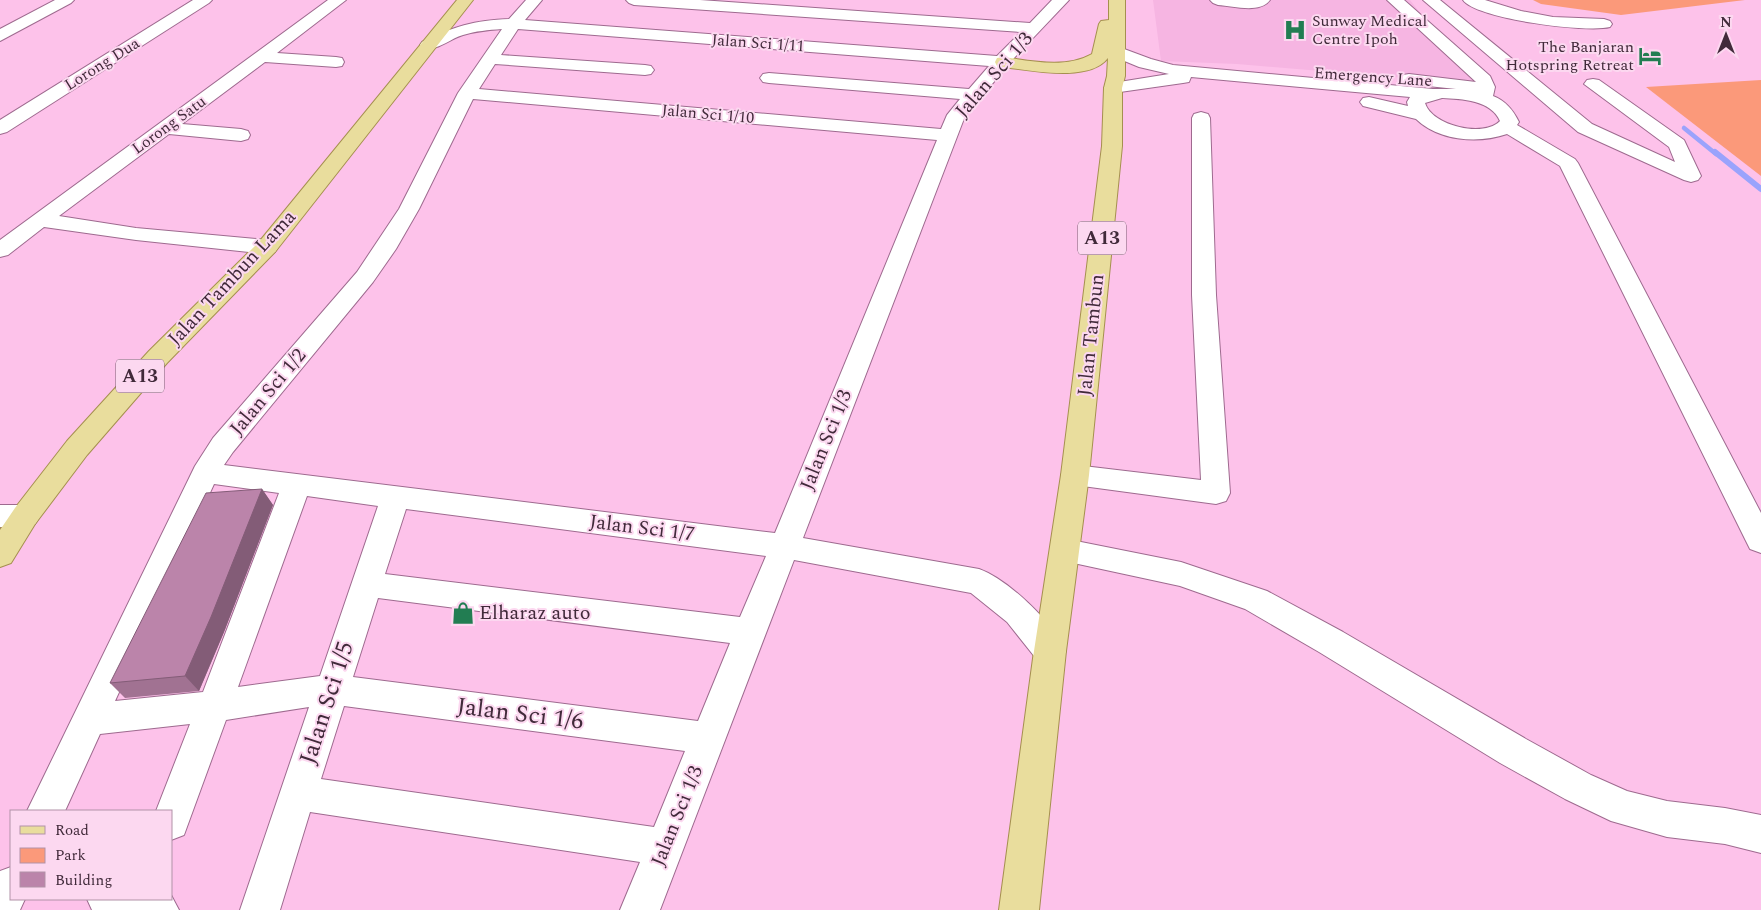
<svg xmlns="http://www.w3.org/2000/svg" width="1761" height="910" font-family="Spectral,serif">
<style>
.built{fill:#f6b5e2}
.green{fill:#fb997a}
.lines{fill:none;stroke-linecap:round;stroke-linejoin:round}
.stream-far1{stroke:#9aa3fc;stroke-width:4.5}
.stream{stroke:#9aa3fc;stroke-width:6}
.minor-casing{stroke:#9e6a8f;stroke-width:2}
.major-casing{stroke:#a58f4f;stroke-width:2}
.minor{fill:#fff;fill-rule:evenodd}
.major{fill:#e9dd9d;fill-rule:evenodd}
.wall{fill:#a17292}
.shaded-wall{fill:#835c77}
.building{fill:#bb84aa;stroke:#835c77}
.labels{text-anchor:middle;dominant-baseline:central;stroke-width:4;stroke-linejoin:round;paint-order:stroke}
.far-poi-label{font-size:16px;fill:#412a3a;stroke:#fcd8f0;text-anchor:start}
.far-street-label{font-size:16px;fill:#412a3a;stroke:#fcd8f0}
.shield{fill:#fcd8f0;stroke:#795e71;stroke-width:1}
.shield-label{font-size:19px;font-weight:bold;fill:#412a3a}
.street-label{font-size:20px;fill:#412a3a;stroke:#fcd8f0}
.poi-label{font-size:20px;fill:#412a3a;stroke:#fcd8f0;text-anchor:start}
.near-street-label{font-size:24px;fill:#412a3a;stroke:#fcd8f0}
</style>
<rect width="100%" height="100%" fill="#fdc2ea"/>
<polygon class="built" points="1153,0 1410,0 1476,84 1237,64 1161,61"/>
<g class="green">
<polygon points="1533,0 1745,0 1621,15 1541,4"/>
<polygon points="1761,80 1761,176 1646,87"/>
</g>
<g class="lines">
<polyline class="stream-far1" points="1684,128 1716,154"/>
<polyline class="stream" points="1715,152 1761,189"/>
<defs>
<g id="minor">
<polygon points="55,0 74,0 71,3 0,41 0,29"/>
<polygon points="193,0 212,0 209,3 7,132 0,134 0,120"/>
<polygon points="328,0 346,0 277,53 336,57 342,58 344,62 342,66 336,67 265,62 182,124 241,129 248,131 250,135 248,139 241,141 169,134 59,216 136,228 267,240 275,242 278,247 275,252 267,254 136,240 44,227 8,255 0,257 0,240"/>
<path d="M526,0H542L525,20L997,56L1021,32L634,5L629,3L626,0H700L1030,23L1052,0H1069L1014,58L965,116L803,538L979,569C1009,580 1052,622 1066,651L1062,661L1050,665L1038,661L1007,622L971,593L794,560L660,910H620L640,862L310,812L280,910H240L309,707L226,720L184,835L171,840V811H156L190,724L100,734L65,811H27L195,466L213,438L357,272L399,209L458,93L502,29C488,30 476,31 463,35C449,39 437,52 422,48L420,45L422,42C452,27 475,20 509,19ZM518,29L989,66L969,89L769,73L763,74L760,78L763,82L769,83L960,99L947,115L941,129L479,89L495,64L645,75L651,74L654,70L651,66L645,65L501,55ZM473,99L937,140L775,533L224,465L233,452L373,282L396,249L419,209ZM214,484L279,493L203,692L115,701ZM307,496L378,506L320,676L238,687ZM406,509L766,556L740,617L385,574ZM378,598L730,643L698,721L353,677ZM344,706L685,751L654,827L321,779Z"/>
<path d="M1210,0H1270C1260,14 1233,6 1218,5L1213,3Z"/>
<path d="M1387,0H1404L1490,76L1495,87L1493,96C1506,101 1513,110 1519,122L1517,125L1575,159L1578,163L1761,513V553L1750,549L1746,541L1560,166L1507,134C1478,144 1439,141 1416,119L1363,106L1360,102L1363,98L1369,97L1408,106L1407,102L1410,97L1191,77L1189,82L1183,83L1113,93L1107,92L1104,88L1107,84L1113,83L1169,74L1139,67L1110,55L1108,51L1110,47L1116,46L1151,59L1173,65L1433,89H1456L1409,84L1403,83L1400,79L1403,75L1409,74L1476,82ZM1442,98C1462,99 1491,100 1500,121C1484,138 1432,126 1425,103Z"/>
<polygon points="1423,0 1440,0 1592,124 1675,162 1669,147 1584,84 1587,80 1593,79 1599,80 1684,140 1701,176 1698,180 1691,182 1684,180 1578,132"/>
<path d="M1463,0H1485L1521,11L1553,17L1604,19L1610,21L1612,24L1610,27C1587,33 1476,19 1463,0Z"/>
<polygon points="1201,112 1208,114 1210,118 1216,295 1230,493 1226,501 1216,504 1075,485 1065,482 1061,475 1065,468 1075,465 1201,480 1192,295 1192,118 1194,114"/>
<polygon points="0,505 25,505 35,508 40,516 35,524 25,527 0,527"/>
<polygon points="1066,539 1181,562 1267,591 1343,632 1526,739 1591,775 1627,791 1667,801 1725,808 1761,815 1761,853 1725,844 1667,837 1611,821 1565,799 1500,763 1319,652 1245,609 1180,586 1055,559 1051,551 1055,543"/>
<polygon points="11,867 11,899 25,899 20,910 0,910 0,871"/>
<polygon points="171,895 179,910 92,910 87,899 171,899"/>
</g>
<g id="major">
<polygon points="457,0 473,0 275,252 167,363 87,455 35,524 11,563 0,567 0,530 15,508 67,441 149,351 259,242"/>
<path d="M1109,0H1125V76L1122,88V146L1089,475L1066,651L1039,910H999L1034,651L1061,475L1102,146L1104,88L1107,76L1108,58C1089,83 1030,70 1003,67L997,66L995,62L997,58L1003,57C1032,61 1065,69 1092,54L1099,24L1101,21L1109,20Z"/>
</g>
</defs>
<use href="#minor" class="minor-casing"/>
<use href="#major" class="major-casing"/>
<use href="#minor" class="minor"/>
<use href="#major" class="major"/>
</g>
<polygon class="wall" points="262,489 273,505 224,632 199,691 125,698 110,683"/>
<polygon class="shaded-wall" points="262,489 273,505 224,632 199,691 185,676"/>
<polygon class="building" points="262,489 211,617 185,676 110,683 206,493"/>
<defs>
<symbol id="hospital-bare" viewBox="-9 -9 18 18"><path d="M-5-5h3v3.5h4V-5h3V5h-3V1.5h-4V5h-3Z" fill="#227d52" stroke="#fcd8f0" stroke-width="2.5" paint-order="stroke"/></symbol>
<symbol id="hotel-bare" viewBox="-9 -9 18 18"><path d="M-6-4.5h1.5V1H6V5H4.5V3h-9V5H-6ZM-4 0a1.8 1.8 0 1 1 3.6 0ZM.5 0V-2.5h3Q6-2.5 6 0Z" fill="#227d52" stroke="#fcd8f0" stroke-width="2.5" paint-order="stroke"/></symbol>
<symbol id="shop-bare" viewBox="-9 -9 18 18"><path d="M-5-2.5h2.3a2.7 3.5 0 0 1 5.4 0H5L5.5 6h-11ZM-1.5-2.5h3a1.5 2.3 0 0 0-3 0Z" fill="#227d52" stroke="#fcd8f0" stroke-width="2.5" paint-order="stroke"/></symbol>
</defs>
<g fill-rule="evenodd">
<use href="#hospital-bare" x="1279" y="14" width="32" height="32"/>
<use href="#hotel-bare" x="1634" y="40" width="32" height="32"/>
<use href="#shop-bare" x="447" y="597" width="32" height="32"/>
</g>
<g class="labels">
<g class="far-poi-label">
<text x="1312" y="21">Sunway Medical<tspan x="1312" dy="18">Centre Ipoh</tspan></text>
<text x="1634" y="47" text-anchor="end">The Banjaran<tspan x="1634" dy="18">Hotspring Retreat</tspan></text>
</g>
<g class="far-street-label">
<text transform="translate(758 43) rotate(4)">Jalan Sci 1/11</text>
<text transform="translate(102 64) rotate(-32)">Lorong Dua</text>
<text transform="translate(1373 77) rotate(4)">Emergency Lane</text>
<text transform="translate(708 114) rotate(5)">Jalan Sci 1/10</text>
<text transform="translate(169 125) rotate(-36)">Lorong Satu</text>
</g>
<g class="shield">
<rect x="1078" y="221.5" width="48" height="33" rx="4"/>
<rect x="116" y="359.5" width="48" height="33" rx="4"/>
</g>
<g class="shield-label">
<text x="1102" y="238">A13</text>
<text x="140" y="376">A13</text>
</g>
<g class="street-label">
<text transform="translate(994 75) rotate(-49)">Jalan Sci 1/3</text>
<text transform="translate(232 278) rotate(-47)">Jalan Tambun Lama</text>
<text transform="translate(1091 335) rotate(-84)">Jalan Tambun</text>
<text transform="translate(268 392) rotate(-50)">Jalan Sci 1/2</text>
<text transform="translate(826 440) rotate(-68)">Jalan Sci 1/3</text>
<text transform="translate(642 528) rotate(7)">Jalan Sci 1/7</text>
<text transform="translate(677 816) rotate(-68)">Jalan Sci 1/3</text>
</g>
<g class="poi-label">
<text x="479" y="613">Elharaz auto</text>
</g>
<g class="near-street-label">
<text transform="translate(327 703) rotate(-72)">Jalan Sci 1/5</text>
<text transform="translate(520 714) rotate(7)">Jalan Sci 1/6</text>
</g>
</g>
<rect x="10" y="810" width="162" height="90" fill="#fcd8f0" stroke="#b192a7"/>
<rect x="20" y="826" width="25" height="8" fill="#e9dd9d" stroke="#b192a7"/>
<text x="55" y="835" font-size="15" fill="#412a3a">Road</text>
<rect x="20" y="848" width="25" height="15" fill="#fb997a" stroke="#b192a7"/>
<text x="55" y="860" font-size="15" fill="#412a3a">Park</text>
<rect x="20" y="872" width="25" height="15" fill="#bb84aa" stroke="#b192a7"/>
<text x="55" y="885" font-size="15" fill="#412a3a">Building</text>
<g transform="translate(1726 35)" stroke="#fcd8f0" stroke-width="4" paint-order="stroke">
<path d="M0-4L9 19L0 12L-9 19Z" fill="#412a3a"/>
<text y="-8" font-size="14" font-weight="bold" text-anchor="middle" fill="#412a3a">N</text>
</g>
</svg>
